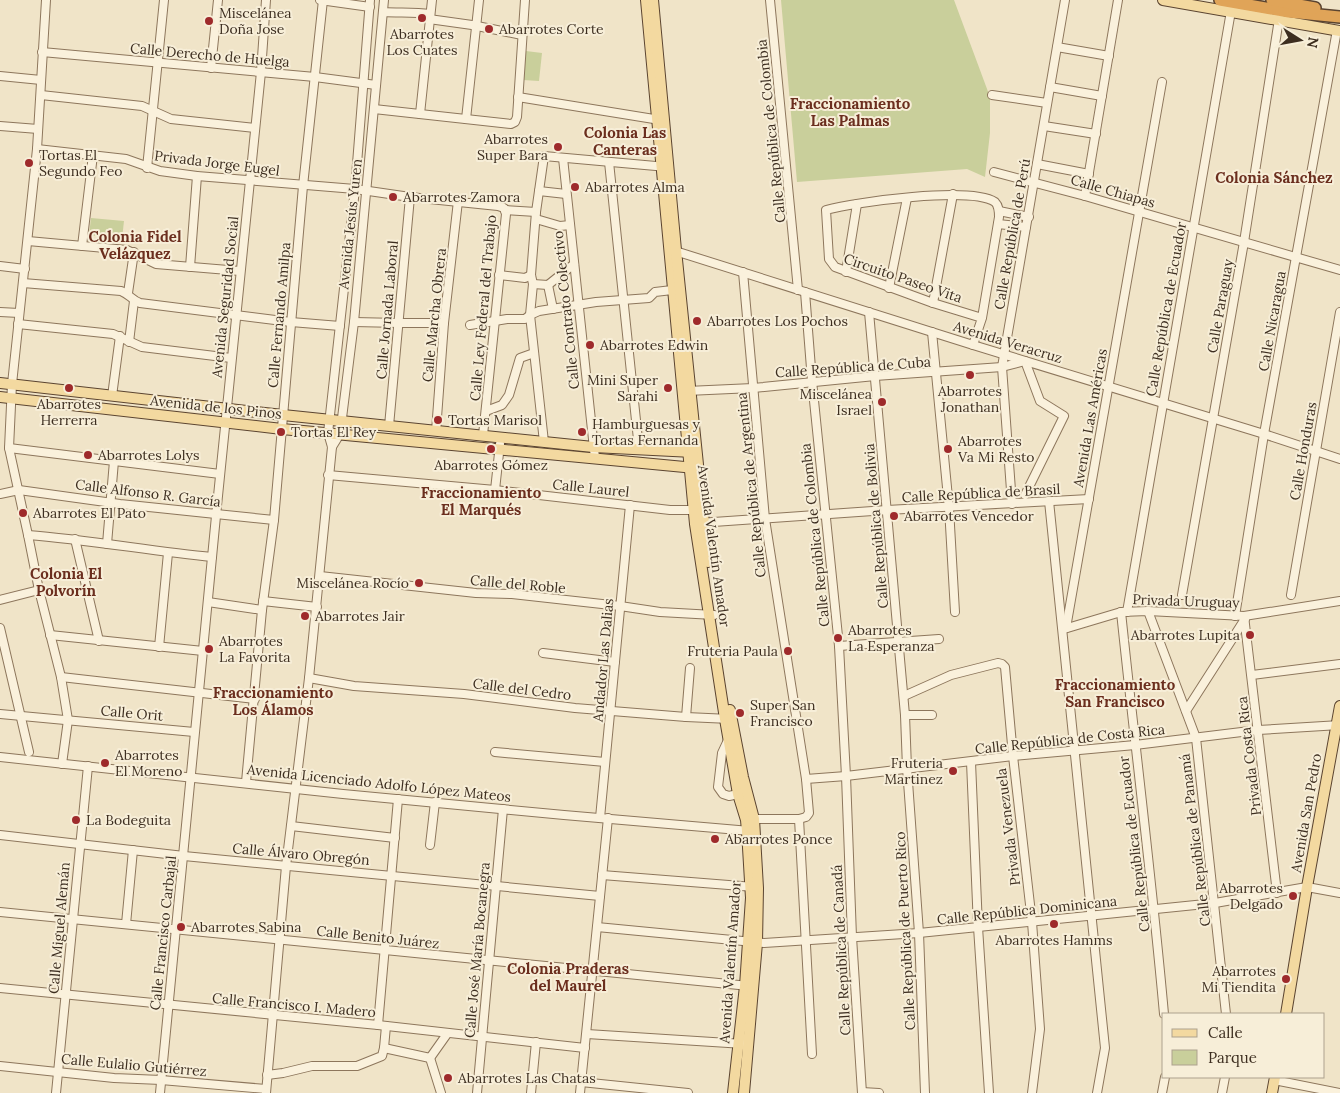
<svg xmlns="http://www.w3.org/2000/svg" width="1340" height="1093" font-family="Lora,serif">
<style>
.green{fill:#c9cf9b}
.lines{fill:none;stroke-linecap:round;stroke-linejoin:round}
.minor-casing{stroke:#8d765c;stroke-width:10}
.major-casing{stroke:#5b4430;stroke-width:12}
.highway-casing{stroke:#5b4430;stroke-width:14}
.minor{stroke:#faf1dc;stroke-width:8}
.major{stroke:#f3d9a0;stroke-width:10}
.highway{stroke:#e0a458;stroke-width:11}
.poi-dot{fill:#9e2a2b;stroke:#f7eed8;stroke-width:2}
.labels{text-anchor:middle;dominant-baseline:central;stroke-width:4;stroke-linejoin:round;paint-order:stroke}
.poi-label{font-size:14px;fill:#3d2e20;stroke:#f7eed8;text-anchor:start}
.street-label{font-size:14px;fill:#3d2e20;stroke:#f7eed8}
.neighbourhood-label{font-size:15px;font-weight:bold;fill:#6b2e1e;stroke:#f7eed8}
</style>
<rect width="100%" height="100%" fill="#f0e4c8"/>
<g class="green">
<polygon points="781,0 954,0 990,97 990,133 985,177 967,169 797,182"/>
<polygon points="526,51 542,53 539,81 523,80"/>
<polygon points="91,218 124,221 122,239 89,235"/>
</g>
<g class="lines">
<defs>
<g id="minor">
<polyline points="46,0 37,149 12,384 9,448 28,535 39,590 61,677 68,720 62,764"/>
<polyline points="320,0 370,7"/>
<polyline points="770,0 798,290"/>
<path d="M383,12C399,13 414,12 430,14"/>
<polyline points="429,19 472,25 522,35"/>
<polyline points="1057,47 1109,56"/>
<polyline points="42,52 315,77 376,85"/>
<polyline points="211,68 218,0"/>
<polyline points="0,76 41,80"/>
<polyline points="1050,87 1102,96"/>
<polyline points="41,95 142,106 171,119 255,128"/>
<polyline points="992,95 1047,103"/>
<polyline points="518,97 660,120"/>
<polyline points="374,109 511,124 515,122 517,117 525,0"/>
<polyline points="420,114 432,0"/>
<polyline points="466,119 479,0"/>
<polyline points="0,126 38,129"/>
<polyline points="1044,126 1096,134"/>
<polyline points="37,149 126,159 160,171 197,176 355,189 410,197 498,206 504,208 506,214 483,435"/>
<polyline points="563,158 595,458"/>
<polyline points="609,162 639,449"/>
<polyline points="1037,164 1089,174"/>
<polyline points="147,168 164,0"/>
<polyline points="994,172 1085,196 1340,270"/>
<polyline points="539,191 566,194"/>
<polyline points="1085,196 1118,0"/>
<polyline points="505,210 536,212"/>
<polyline points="999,211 1029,217"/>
<polyline points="536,219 560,226 570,225"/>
<polyline points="998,224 1026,227"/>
<polyline points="28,241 127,250 156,264 240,271"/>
<polyline points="82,246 93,155"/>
<polyline points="672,250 973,345 1264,434 1340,459"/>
<polyline points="0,266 25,269"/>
<polyline points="190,267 197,176"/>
<polyline points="743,272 765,519 806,779 809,813 806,817 799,819 750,819"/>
<polyline points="846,272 857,204"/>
<polyline points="499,275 525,278 531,275"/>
<path d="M23,283L121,291C129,294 132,300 140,303L291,322L340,326"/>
<polyline points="533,284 548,285 574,264"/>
<polyline points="548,285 553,309"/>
<polyline points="889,288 907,198"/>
<polyline points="805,292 812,381 839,646 846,776 852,937 862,1093"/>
<polyline points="128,293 134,252"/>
<polyline points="933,303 953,194"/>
<polyline points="0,312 19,313"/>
<polyline points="869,312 905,715 907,768 919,933 925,1093"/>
<polyline points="354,322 399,323 444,323"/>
<polyline points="18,324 113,334 142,347 231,358"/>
<polyline points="470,325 507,319 525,319 530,315 539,311 596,302 649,298 655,292 672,290"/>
<polyline points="932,332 949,508 955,612"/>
<polyline points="129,342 134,301"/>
<path d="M973,345L982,318L999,217C999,211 999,206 995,202C970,186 856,202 826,210L829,259L835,267L933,303L982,318"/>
<polyline points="687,391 753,388 875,376 1002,367 1025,361 1040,401 1064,416 1025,495"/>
<polyline points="112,396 120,336"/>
<polyline points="486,411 502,405 509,395 520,358 534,353"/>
<polyline points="389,426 410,197"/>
<polyline points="436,431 444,323 458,201"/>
<polyline points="544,442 530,315 533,284 531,275 536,212 544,156 667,167"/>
<polyline points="332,447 340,434 354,322 384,0"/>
<polyline points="9,448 220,474"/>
<polyline points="328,475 495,490 670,510 697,510"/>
<polyline points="495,490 500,444"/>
<polyline points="0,494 19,490 120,504 274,520"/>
<polyline points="1049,501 1105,1048 1097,1093"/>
<polyline points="1012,504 1002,367 1065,0"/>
<polyline points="699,523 887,510 1089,499"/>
<path d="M28,535C90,540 151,551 212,557"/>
<polyline points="75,539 99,641"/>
<polyline points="107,544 114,461"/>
<polyline points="320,576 476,593 512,594 620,606 660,612 714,615"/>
<polyline points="1182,595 1244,242 1279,19"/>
<polyline points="1291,595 1340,312"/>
<polyline points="0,600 39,590"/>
<polyline points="263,601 317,607"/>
<polyline points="208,602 262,610"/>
<polyline points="1148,611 1196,738 1226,1014"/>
<path d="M1121,612C1135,746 1152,880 1164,1014"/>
<polyline points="1127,612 1231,11"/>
<polyline points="1235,616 1264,434 1337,30"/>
<polyline points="1244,616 1277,893"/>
<polyline points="0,628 29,752"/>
<polyline points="1066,628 1162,82"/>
<polyline points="1064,629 1121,612 1148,611 1244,616 1340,601"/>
<polyline points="50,635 203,651"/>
<polyline points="839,646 939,639"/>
<polyline points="159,647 168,553"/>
<polyline points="543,653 615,662"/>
<polyline points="1252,675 1340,664"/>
<polyline points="61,677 255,699"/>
<polyline points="309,678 354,686 464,694 575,708 686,717 730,719"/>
<polyline points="904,696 951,675 998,663 1002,664 1005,667 1013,756 1032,922 1040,1029 1032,1093"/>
<polyline points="1186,711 1245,619"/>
<polyline points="0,714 194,732"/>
<polyline points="905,715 932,715"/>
<polyline points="686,717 690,668"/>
<polyline points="729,738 722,753 718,787 723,794 729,796 738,794"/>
<polyline points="495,752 605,762"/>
<polyline points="0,757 343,794 564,815 750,831"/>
<polyline points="971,762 978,927 989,1093"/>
<polyline points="806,779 846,776 1013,756 1135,745 1258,730 1340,725"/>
<polyline points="246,782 262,610 274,520 303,186 323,0"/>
<polyline points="600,818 630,505"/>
<polyline points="799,819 812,1054"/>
<polyline points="291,826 395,838"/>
<polyline points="0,835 184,856 600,896"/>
<polyline points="430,845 435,802"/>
<polyline points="602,875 754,887"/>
<polyline points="0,912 749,986"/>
<polyline points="126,924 133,850"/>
<polyline points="597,927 764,943 919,933 1215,903 1307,887 1340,893"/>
<polyline points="0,988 378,1025 585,1048"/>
<polyline points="378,1025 398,799"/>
<polyline points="587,1034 744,1044"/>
<polyline points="384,1048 430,1058"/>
<polyline points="430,1058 441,1093"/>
<polyline points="430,1058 447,1034"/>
<polyline points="0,1066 114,1078 161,1080 266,1089"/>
<polyline points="267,1075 283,1073 312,1066 357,1066 382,1056 384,1048 386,1026"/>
<polyline points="1274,1080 1340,1093"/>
<polyline points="581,1082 688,1093"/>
<polyline points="862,1092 879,1093"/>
<polyline points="56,1093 88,766"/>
<path d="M160,1093C192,753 226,412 261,72L266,0"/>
<polyline points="266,1093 286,866 309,678 332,447 328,433 355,189 370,0"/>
<polyline points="477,1093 503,809"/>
<polyline points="531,1093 536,1042"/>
<polyline points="580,1093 608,818"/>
<polyline points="1162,1093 1165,1077"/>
<polyline points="1222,1093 1225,1077"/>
</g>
<g id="major">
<polyline points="646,0 695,524 725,719 738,794 746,820 747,831 751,898 745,986 733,1093"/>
<polyline points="653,0 676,250 708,562"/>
<polyline points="1163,0 1340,31"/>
<polyline points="0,383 283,415 593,447 693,452"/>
<polyline points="0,397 282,429 695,468"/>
<polyline points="730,710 743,777 754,819 758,888 757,943 744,1093"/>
<polyline points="1286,1014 1307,887 1340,706"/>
<polyline points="1272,1093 1275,1077"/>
</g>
<g id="highway">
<polyline points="1220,0 1289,12 1340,17"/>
<polyline points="1272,0 1315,8"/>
</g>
</defs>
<use href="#minor" class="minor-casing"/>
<use href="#major" class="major-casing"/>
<use href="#highway" class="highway-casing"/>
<use href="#minor" class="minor"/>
<use href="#major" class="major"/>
<use href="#highway" class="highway"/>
</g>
<g class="poi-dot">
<circle cx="422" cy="18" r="5"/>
<circle cx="209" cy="21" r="5"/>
<circle cx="489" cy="29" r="5"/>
<circle cx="558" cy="147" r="5"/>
<circle cx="29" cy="163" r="5"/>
<circle cx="575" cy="187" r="5"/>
<circle cx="393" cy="197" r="5"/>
<circle cx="697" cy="321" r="5"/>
<circle cx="590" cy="345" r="5"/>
<circle cx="970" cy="375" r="5"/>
<circle cx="69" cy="388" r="5"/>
<circle cx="668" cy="388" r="5"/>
<circle cx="882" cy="402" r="5"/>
<circle cx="438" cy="420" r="5"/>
<circle cx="281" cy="432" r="5"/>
<circle cx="582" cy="432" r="5"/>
<circle cx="491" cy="449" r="5"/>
<circle cx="948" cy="449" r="5"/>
<circle cx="88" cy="455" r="5"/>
<circle cx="23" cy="513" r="5"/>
<circle cx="894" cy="516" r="5"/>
<circle cx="419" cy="583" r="5"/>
<circle cx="305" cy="616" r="5"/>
<circle cx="1250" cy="635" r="5"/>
<circle cx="838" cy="638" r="5"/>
<circle cx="209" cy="649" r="5"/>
<circle cx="788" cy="651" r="5"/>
<circle cx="740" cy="713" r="5"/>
<circle cx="105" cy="763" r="5"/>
<circle cx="953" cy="771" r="5"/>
<circle cx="76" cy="820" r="5"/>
<circle cx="715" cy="839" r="5"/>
<circle cx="1293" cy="896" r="5"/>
<circle cx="1054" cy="924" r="5"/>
<circle cx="181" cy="927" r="5"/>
<circle cx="1286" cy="979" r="5"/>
<circle cx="448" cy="1078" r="5"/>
</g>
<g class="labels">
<g class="poi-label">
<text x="219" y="13">Miscelánea<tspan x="219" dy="16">Doña Jose</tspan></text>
<text x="499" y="29">Abarrotes Corte</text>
<text x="422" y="34" text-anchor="middle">Abarrotes<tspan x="422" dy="16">Los Cuates</tspan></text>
<text x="548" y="139" text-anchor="end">Abarrotes<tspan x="548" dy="16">Super Bara</tspan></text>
<text x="39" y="155">Tortas El<tspan x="39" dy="16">Segundo Feo</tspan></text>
<text x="585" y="187">Abarrotes Alma</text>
<text x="403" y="197">Abarrotes Zamora</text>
<text x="707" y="321">Abarrotes Los Pochos</text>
<text x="600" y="345">Abarrotes Edwin</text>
<text x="658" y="380" text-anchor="end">Mini Super<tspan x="658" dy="16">Sarahi</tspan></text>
<text x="970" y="391" text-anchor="middle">Abarrotes<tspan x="970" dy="16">Jonathan</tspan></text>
<text x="872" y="394" text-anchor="end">Miscelánea<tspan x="872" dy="16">Israel</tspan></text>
<text x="69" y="404" text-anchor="middle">Abarrotes<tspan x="69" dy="16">Herrerra</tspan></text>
<text x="448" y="420">Tortas Marisol</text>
<text x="592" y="424">Hamburguesas y<tspan x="592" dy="16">Tortas Fernanda</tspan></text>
<text x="291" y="432">Tortas El Rey</text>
<text x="958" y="441">Abarrotes<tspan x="958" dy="16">Va Mi Resto</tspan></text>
<text x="98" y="455">Abarrotes Lolys</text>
<text x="491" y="465" text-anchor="middle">Abarrotes Gómez</text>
<text x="33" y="513">Abarrotes El Pato</text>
<text x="904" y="516">Abarrotes Vencedor</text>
<text x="409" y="583" text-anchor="end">Miscelánea Rocío</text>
<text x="315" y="616">Abarrotes Jair</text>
<text x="848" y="630">Abarrotes<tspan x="848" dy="16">La Esperanza</tspan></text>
<text x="1240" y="635" text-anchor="end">Abarrotes Lupita</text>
<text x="219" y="641">Abarrotes<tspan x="219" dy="16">La Favorita</tspan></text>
<text x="778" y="651" text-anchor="end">Fruteria Paula</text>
<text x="750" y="705">Super San<tspan x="750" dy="16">Francisco</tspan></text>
<text x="115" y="755">Abarrotes<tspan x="115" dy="16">El Moreno</tspan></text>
<text x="943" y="763" text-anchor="end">Fruteria<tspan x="943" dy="16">Martinez</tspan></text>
<text x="86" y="820">La Bodeguita</text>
<text x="725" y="839">Abarrotes Ponce</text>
<text x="1283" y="888" text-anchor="end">Abarrotes<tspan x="1283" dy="16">Delgado</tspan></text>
<text x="191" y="927">Abarrotes Sabina</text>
<text x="1054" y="940" text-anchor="middle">Abarrotes Hamms</text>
<text x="1276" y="971" text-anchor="end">Abarrotes<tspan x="1276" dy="16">Mi Tiendita</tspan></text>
<text x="458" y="1078">Abarrotes Las Chatas</text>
</g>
<g class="street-label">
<text transform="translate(210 55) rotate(5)">Calle Derecho de Huelga</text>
<text transform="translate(771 131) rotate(-96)">Calle República de Colombia</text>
<text transform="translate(217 163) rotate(7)">Privada Jorge Eugel</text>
<text transform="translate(1113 191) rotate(16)">Calle Chiapas</text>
<text transform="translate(350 224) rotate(-84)">Avenida Jesús Yuren</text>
<text transform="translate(1012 234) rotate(-80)">Calle República de Perú</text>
<text transform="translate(903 278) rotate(19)">Circuito Paseo Vita</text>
<text transform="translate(225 297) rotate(-84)">Avenida Seguridad Social</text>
<text transform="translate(1220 306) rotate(-80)">Calle Paraguay</text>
<text transform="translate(483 308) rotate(-85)">Calle Ley Federal del Trabajo</text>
<text transform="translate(1166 309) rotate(-80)">Calle República de Ecuador</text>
<text transform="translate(387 310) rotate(-85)">Calle Jornada Laboral</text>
<text transform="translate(566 310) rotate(-96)">Calle Contrato Colectivo</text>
<text transform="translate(279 315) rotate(-85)">Calle Fernando Amilpa</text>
<text transform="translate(434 315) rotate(-84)">Calle Marcha Obrera</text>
<text transform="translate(1272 321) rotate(-80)">Calle Nicaragua</text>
<text transform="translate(1008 342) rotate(17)">Avenida Veracruz</text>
<text transform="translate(853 367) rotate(-4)">Calle República de Cuba</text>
<text transform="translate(216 407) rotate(6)">Avenida de los Pinos</text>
<text transform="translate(1090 418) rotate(-80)">Avenida Las Américas</text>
<text transform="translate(1303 451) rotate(-80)">Calle Honduras</text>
<text transform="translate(751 485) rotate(-96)">Calle República de Argentina</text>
<text transform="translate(591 488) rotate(6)">Calle Laurel</text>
<text transform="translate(148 493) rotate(7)">Calle Alfonso R. García</text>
<text transform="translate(981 493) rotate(-3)">Calle República de Brasil</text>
<text transform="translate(876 526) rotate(-95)">Calle República de Bolivia</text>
<text transform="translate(815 535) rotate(-96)">Calle República de Colombia</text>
<text transform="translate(714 546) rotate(82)">Avenida Valentín Amador</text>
<text transform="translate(518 584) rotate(5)">Calle del Roble</text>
<text transform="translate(1186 601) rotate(2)">Privada Uruguay</text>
<text transform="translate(603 660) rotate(-85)">Andador Las Dalias</text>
<text transform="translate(522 689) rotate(7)">Calle del Cedro</text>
<text transform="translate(132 713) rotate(5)">Calle Orit</text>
<text transform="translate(1070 739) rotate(-6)">Calle República de Costa Rica</text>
<text transform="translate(1249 756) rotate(-97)">Privada Costa Rica</text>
<text transform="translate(379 783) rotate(6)">Avenida Licenciado Adolfo López Mateos</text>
<text transform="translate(1306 813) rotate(-80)">Avenida San Pedro</text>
<text transform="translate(1008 827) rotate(-97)">Privada Venezuela</text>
<text transform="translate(1195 840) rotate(-97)">Calle República de Panamá</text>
<text transform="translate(1134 844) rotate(-97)">Calle República de Ecuador</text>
<text transform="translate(301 854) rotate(5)">Calle Álvaro Obregón</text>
<text transform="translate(1027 910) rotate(-6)">Calle República Dominicana</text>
<text transform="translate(59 928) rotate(-85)">Calle Miguel Alemán</text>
<text transform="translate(905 931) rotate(-93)">Calle República de Puerto Rico</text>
<text transform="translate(163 933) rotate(-84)">Calle Francisco Carbajal</text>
<text transform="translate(378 937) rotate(6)">Calle Benito Juárez</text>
<text transform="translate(477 950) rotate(-85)">Calle José María Bocanegra</text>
<text transform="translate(841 950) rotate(-93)">Calle República de Canadá</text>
<text transform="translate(730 962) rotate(-86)">Avenida Valentín Amador</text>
<text transform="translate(294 1005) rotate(5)">Calle Francisco I. Madero</text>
<text transform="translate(134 1065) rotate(5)">Calle Eulalio Gutiérrez</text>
</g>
<g class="neighbourhood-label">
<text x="850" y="103">Fraccionamiento<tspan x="850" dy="17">Las Palmas</tspan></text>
<text x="625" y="132">Colonia Las<tspan x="625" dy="17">Canteras</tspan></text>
<text x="1274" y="177">Colonia Sánchez</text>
<text x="135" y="236">Colonia Fidel<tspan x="135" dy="17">Velázquez</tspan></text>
<text x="481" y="492">Fraccionamiento<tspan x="481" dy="17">El Marqués</tspan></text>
<text x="66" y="573">Colonia El<tspan x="66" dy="17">Polvorín</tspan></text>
<text x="1115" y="684">Fraccionamiento<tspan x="1115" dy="17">San Francisco</tspan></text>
<text x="273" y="692">Fraccionamiento<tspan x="273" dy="17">Los Álamos</tspan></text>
<text x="568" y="968">Colonia Praderas<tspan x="568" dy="17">del Maurel</tspan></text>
</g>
</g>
<rect x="1162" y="1013" width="162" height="65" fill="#f7eed8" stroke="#ada18e"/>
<rect x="1172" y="1029" width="25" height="8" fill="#f3d9a0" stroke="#ada18e"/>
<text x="1208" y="1038" font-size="15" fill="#3d2e20">Calle</text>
<rect x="1172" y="1050" width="25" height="15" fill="#c9cf9b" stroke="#ada18e"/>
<text x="1208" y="1063" font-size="15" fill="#3d2e20">Parque</text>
<g transform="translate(1300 40) rotate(101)" stroke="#f7eed8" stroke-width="4" paint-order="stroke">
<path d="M0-4L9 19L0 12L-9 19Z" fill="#3d2e20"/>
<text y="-8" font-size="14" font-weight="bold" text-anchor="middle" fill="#3d2e20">N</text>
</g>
</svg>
